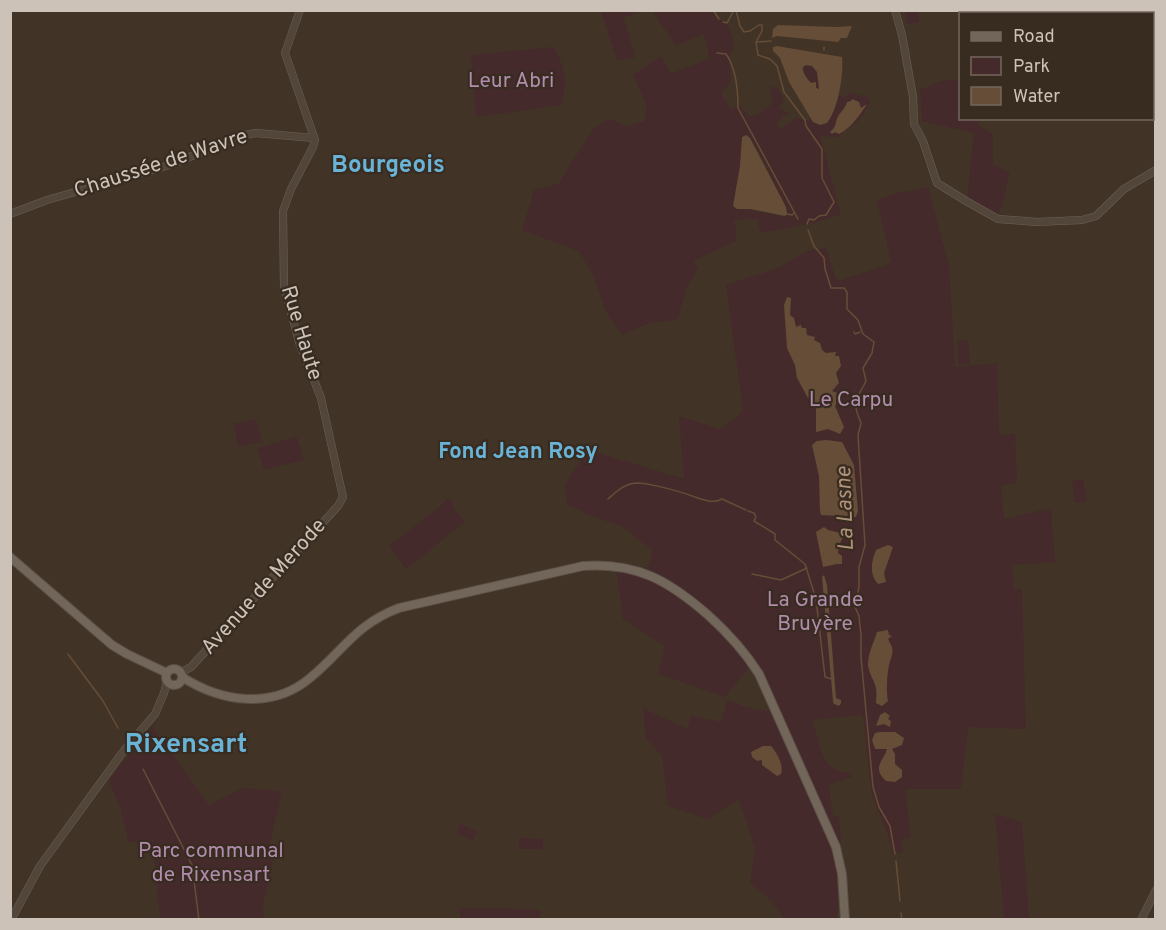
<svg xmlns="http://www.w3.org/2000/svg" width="1166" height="930" font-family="Overpass,sans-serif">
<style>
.green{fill:#452a2b;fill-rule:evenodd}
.water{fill:#654d37;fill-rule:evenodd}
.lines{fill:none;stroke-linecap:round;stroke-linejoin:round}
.stream{stroke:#654d37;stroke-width:1.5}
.minor-casing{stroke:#6c6156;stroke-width:8}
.major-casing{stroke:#5b4f45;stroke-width:10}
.minor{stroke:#52463b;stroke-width:7}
.major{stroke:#726559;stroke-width:8}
.labels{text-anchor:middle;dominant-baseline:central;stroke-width:4.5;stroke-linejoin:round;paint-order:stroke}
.park-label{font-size:21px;fill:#b18cad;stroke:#382b20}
.street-label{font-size:21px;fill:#ccc2b8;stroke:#382b20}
.neighbourhood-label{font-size:22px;font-weight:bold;fill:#69b3d6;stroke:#382b20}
.water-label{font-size:22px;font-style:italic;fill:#af9279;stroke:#382b20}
.quarter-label{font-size:24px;font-weight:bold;fill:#69b3d6;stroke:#382b20}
.district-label{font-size:27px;font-weight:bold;fill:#69b3d6;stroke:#382b20}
</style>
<rect width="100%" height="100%" fill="#423327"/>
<g class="green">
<polygon points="601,11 644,11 624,17 635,57 617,60"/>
<path d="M652,11H715V16L723,22L727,23L735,46L729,56L731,81L721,94L731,109L739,105L749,116C761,115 766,110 773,101L770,90L771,86C779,87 782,94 784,101L778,107L791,114L783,116L778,122L777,126L780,130L796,117L805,120H812L813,122L834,112L838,94L845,98L848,93L867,97L870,103L860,119L837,138L820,135L841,214L817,222L761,233L757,218L733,221L736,228V241L693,261L698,268L686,290L678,319L646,324L622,335L606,312L594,277L579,251L522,230L534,190L558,184L594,128L609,119L627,126L644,121L647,106L633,75L662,56L670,74L709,59L704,34L676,45ZM850,102H857L861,108L866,105C857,119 848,130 830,132L834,128L836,120ZM748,135C763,156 779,192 785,216C776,215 737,209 733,205L736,197L740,166L741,144L743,136Z"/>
<polygon points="905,11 918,11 919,22 907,24"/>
<path d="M554,47C565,70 569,80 561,105L476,117L471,55Z"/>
<path d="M806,65L812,66L817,72L819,89L816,88V82H810C807,78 802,72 803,67Z"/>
<polygon points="960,80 960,118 979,119 978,125 993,134 993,165 1010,172 1002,206 998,215 967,200 974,133 922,121 920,90 941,81"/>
<path d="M928,187L949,266L955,367L997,363L999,435L1015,434L1017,483L1001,486L1004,519L1051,508L1055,562L1012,565L1014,590L1022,589L1026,729L968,727L961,789H905L911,837L901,839L903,853L893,854C889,830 876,812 871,789C868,765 866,739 863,715L813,720C820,743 820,773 850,772L852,777L829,785L833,817L839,816L841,842L832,848L839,879L837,917L836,920L785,919L770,900L750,882L755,849L739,799L708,819L668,806L662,756L646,738L643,708L687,729L692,715L721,722L727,700C741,705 759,714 774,709L752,664L725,697L658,674L665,646L623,619L615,561L648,568L653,550L620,525L593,517L567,504L565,485L588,450L684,479L679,416L720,429L743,411L726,285L776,269L807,251L826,248L837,281L885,266L891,261L877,200L893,194Z"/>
<polygon points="968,340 970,363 959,364 957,341"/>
<polygon points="256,419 262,442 239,447 233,424"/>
<polygon points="297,437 304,460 264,470 257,448"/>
<polygon points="1083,479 1087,501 1075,503 1072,481"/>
<polygon points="448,498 453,503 452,507 465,522 406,569 389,546 440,506"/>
<polygon points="152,726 209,805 242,788 282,791 268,851 273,861 263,904 264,919 160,919 153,846 128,841 121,810 109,780"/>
<polygon points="995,814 1022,822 1029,919 1004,919"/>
<polygon points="460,824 477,831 473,840 457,834"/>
<polygon points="519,838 543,839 543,849 519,849"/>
<polygon points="460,908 527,909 527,914 528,909 541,910 540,919 460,919"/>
</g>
<g class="water">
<polygon points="778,25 837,27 852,26 847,38 841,38 838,42 777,36 772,38 773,29"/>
<path d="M777,46L842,57C844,74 838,110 827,123L820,125L813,122L789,82L780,58L773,51V47ZM806,65L812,66L817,72L819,89L816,88V82L811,83C807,79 802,72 803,67Z"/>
<path d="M852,99L859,102L861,108L867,104C860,115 850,129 839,134L835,132L832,134L830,132C836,127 835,125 837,119C839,112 845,110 847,102L851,101Z"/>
<polygon points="746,135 750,138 786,207 787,214 785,216 751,209 737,209 733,206 740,166 742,137"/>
<polygon points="787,297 791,298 790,315 794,318 796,327 801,325 802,328 806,328 807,335 815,337 814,340 820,343 822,350 826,353 836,352 835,356 839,356 841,366 836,373 839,383 832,391 840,394 836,394 836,404 835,406 844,427 840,434 828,429 816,432 816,405 813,400 808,398 797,378 795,365 787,348 784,305"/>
<polygon points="826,440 842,442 854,465 858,511 856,517 821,515 820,511 819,476 812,445 817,441"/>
<polygon points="824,527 828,530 845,534 839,545 838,553 842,556 842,564 837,564 823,567 816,532"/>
<path d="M888,545L893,547L884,573L886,582L878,584C869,574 871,562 876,550Z"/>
<polygon points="824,575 827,585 836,698 841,700 841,703 839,706 834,704 833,701 822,577"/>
<path d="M888,630L889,635L892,636L888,639C889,642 891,644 892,647C894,654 890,659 889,665C887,675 886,691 888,701L882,706L876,703C876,698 877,694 876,688C874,680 869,674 868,665C868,653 874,642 877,632Z"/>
<polygon points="885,712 890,716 888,719 891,721 890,727 884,724 876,726 880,715"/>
<path d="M880,732H895L904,738L902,745L892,749L895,754V764L902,770V777L895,782L886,781C871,767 884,761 887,749H875L872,740L875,733Z"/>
<path d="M763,746H771C777,753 784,765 781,774L777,776L762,765V760L757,761L752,757L751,752Z"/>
</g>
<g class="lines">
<g class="stream">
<polyline points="713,10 719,19"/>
<polyline points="736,10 740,26 744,32 750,31 759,25 762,25 762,31 756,42 758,55 770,59 777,66 784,92 805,120 806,126 822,149 822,178 834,202 826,215 819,216 814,220 809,219 807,224"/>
<polyline points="723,22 727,23 734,10"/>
<polyline points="757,42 771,41"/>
<polyline points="824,50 824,47"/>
<path d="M717,53L726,54C736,68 738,90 738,108L798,219"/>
<polyline points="787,214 792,215 794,213"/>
<path d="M808,230L814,246L824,258L825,269L831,288H844L847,292V309L858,320L863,334L874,342L872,353L863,368L866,381C856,402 851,399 861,423L858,435L865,545L859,567V587L855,607L859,616L861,635V657L873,787L879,807L890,826L895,854"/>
<polyline points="854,332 855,334 860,332"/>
<path d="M608,499C616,492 624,484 636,483C650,483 682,492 695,497C704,500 714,504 722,499L746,510"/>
<polyline points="748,511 754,513 756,517 754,521 775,534 775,540 805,564 816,599 825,677 832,679"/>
<polyline points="752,574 781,580 807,568"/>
<polyline points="68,654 103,701 118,728"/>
<polyline points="143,769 192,865 199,920"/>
<polyline points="896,861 900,901"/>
<polyline points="901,913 902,920"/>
</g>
<defs>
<g id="minor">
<polyline points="895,10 902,35 913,97 914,124 923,141 937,183 966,201 998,219 1037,222 1082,220 1096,216 1124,189 1156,170"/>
<polyline points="10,214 47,200 173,164 239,136 256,133 314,138"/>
<polyline points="180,673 191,667 338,506 343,497 321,398 299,342 284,286 283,211 291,189 313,147 315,140 285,53 300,10"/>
<polyline points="11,920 40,866 125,749 155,714 164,693 167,682"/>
<polyline points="1141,920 1156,890"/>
</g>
<g id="major">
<polyline points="10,557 112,645 127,654 167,673"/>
<circle cx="174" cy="677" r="8"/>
<path d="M182,677C221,702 272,710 310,678C343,651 356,624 399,608L583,566C637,562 669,581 708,615C728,633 744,650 759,674L836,847L842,874L845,920"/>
</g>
</defs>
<use href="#minor" class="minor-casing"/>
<use href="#major" class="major-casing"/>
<use href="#minor" class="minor"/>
<use href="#major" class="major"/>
</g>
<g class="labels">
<g class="park-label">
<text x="511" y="81">Leur Abri</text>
<text x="851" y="400">Le Carpu</text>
<text x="815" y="600">La Grande<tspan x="815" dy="24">Bruyère</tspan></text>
<text x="211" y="851">Parc communal<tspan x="211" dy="24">de Rixensart</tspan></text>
</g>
<g class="street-label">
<text transform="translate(161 164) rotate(-18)">Chaussée de Wavre</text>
<text transform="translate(301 333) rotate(73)">Rue Haute</text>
<text transform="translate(264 587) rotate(-48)">Avenue de Merode</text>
</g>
<g class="neighbourhood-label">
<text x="518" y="452">Fond Jean Rosy</text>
</g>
<g class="water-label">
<text transform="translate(846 509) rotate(-92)">La Lasne</text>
</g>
<g class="quarter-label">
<text x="388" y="166">Bourgeois</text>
</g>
<g class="district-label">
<text x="186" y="745">Rixensart</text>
</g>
</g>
<rect width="1166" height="930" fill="none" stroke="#ccc2b8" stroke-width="24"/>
<rect x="959" y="12" width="195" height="108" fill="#382b20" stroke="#73675d" stroke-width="1.5"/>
<rect x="971" y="32" width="30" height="9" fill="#726559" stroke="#73675d" stroke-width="1.5"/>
<text x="1013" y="42" font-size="18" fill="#ccc2b8">Road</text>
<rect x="971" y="57" width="30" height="18" fill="#452a2b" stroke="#73675d" stroke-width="1.5"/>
<text x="1013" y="72" font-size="18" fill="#ccc2b8">Park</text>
<rect x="971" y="87" width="30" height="18" fill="#654d37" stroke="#73675d" stroke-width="1.5"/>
<text x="1013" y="102" font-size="18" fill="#ccc2b8">Water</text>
</svg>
